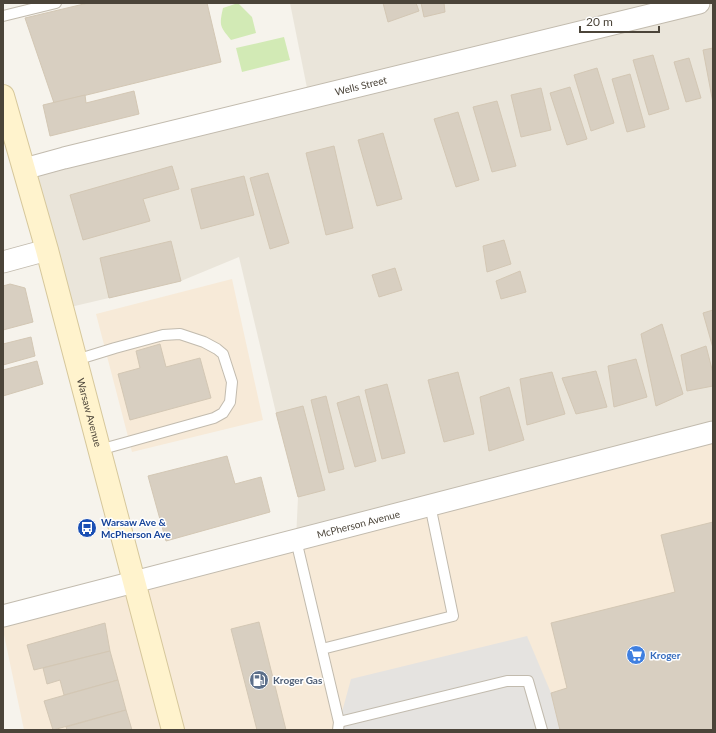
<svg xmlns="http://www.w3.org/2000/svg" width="716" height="733" font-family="Lato,sans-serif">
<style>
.residential{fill:#eae5da}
.commercial{fill:#f7ead8}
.green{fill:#d2eab5}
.parking{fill:#e5e3e0}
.building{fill:#d8cfc1;stroke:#d3c7b4}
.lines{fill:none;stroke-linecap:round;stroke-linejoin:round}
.service-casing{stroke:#c2bbae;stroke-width:12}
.minor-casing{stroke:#c2bbae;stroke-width:23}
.secondary-casing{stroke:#d6c79b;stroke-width:24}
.service{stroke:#fff;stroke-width:10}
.minor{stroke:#fff;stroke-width:21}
.secondary{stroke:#fff3cd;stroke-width:22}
.labels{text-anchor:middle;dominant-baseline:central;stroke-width:3;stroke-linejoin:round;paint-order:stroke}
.street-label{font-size:10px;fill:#4b4439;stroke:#fff}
.transit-label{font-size:10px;font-weight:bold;fill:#164399;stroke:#fff;text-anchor:start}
.shop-label{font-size:10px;font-weight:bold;fill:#366cbe;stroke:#fff;text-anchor:start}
.service-label{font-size:10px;font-weight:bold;fill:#4e5e75;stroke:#fff;text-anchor:start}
</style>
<rect width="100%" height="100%" fill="#f6f3ec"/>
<polygon class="residential" points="290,3 713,3 713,432 296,540 298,497 276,413 239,257 181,281 62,309 24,169 309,98"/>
<g class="commercial">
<polygon points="232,279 263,420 132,452 96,314"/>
<polygon points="713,432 713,730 24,730 3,630 3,616"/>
</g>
<g class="green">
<path d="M238,3L252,17L256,33L231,40C220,26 219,26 223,8Z"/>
<polygon points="284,37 290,60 242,72 236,48"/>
</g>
<polygon class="parking" points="527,636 551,693 560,730 337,730 351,679"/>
<g class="building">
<polygon points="88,3 207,3 221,62 54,103 25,18"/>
<polygon points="383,3 416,3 419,11 388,22"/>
<polygon points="421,3 444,3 445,12 424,17"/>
<polygon points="713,48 713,103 703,50"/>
<polygon points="653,55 669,109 649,115 633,60"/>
<polygon points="689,58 701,98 686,102 674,62"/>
<polygon points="597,68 614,123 591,131 574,75"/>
<polygon points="630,74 645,127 627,132 612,79"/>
<polygon points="570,87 587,139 567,145 550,93"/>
<polygon points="541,88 551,130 521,137 511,95"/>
<polygon points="134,91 139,114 50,136 43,105 85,95 86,103"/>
<polygon points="497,101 516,166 492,172 473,107"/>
<polygon points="458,112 479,180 456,187 434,119"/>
<polygon points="383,133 402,199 377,206 358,140"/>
<polygon points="334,146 353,228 326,235 306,153"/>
<polygon points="172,166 179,189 143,199 150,221 83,240 70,195"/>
<polygon points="268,173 289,243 270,249 250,178"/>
<polygon points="244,176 254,215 201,229 191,189"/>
<polygon points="504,240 511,264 487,272 483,246"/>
<polygon points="171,241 181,281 109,298 100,258"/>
<polygon points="395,268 402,290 379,297 372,275"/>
<polygon points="520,271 526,292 501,299 496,281"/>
<polygon points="10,284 25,288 33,322 3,330 3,286"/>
<polygon points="713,310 713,348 703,313"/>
<polygon points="662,324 683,394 656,406 641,334"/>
<polygon points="31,337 35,356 3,365 3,344"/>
<polygon points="160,344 166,367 200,358 211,398 130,420 118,374 140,368 136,351"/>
<polygon points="706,346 713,373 713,386 687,391 681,355"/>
<polygon points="636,359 647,397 614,407 608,366"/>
<polygon points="37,361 43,384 3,396 3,370"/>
<polygon points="596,371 607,407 576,414 562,378"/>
<polygon points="458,372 474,434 444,442 428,380"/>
<polygon points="552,372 565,414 527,425 520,379"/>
<polygon points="387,384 405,453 382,459 365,390"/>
<polygon points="509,387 524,440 489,451 480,397"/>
<polygon points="326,396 344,469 329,473 311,400"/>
<polygon points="359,396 376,461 355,467 337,403"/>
<polygon points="303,406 325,490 298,497 276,413"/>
<polygon points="227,456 235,484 261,477 270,512 166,541 148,476"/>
<polygon points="713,522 713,730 560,730 551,693 567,688 551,623 675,592 661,535"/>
<polygon points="259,622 286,730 257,730 231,629"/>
<polygon points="105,623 110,651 34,670 27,645"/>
<polygon points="110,651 118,680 64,695 60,680 47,684 43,668"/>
<polygon points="118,680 126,710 53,730 44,701"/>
<polygon points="126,710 132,730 67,730 66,727"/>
</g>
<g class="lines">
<defs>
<g id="service">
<polyline points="3,16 56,3"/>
<polyline points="76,360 115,348 163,335 180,334 204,342 217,349 223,354 232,382 230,402 223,413 214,418 99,450"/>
<polyline points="296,540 339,722 338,730"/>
<polyline points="322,649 453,616 430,505"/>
<polyline points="339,722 507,681 528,681 542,730"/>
</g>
<g id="minor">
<path id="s1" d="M24,169L64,158L699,3"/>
<polyline points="3,262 47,250"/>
<path id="s2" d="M3,616L713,432"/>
</g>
<g id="secondary">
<path id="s3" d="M3,96L47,250L173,730"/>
</g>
</defs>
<use href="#service" class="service-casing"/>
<use href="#minor" class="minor-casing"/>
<use href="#secondary" class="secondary-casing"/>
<use href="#service" class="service"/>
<use href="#minor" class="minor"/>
<use href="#secondary" class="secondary"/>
</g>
<defs>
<symbol id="bus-disc" viewBox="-11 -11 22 22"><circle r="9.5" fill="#1a4fb4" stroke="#fff"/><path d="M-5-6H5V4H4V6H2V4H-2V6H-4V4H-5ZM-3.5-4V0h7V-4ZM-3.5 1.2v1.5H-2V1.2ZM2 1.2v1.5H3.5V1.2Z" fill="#fff"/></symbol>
<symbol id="supermarket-disc" viewBox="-11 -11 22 22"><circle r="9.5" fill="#3f7fe0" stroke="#fff"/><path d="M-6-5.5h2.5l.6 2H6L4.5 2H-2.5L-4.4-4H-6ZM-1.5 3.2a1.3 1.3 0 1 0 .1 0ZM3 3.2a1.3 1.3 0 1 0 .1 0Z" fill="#fff"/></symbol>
<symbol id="fuel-disc" viewBox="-11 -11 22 22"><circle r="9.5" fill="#5c6f8a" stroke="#fff"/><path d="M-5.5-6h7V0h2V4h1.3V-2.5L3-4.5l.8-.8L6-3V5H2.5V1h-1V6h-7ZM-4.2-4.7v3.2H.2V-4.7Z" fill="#fff"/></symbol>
</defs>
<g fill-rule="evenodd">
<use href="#bus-disc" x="76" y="517" width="22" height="22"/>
<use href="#supermarket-disc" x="625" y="644" width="22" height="22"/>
<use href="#fuel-disc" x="248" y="669" width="22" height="22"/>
</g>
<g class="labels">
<g class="street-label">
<text stroke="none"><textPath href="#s1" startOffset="347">Wells Street</textPath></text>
<text stroke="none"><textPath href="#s3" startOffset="328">Warsaw Avenue</textPath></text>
<text stroke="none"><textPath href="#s2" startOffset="367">McPherson Avenue</textPath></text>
</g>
<g class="transit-label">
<text x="101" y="522">Warsaw Ave &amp;<tspan x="101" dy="12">McPherson Ave</tspan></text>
</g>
<g class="shop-label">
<text x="650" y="655">Kroger</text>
</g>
<g class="service-label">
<text x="273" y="680">Kroger Gas</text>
</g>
</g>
<rect width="716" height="733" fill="none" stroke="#4b4439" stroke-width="8"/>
<path d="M580 26v6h79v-6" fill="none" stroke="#4b4439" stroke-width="2"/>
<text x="586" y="26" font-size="12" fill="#4b4439" stroke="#ffffff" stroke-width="3" paint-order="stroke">20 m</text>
</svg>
